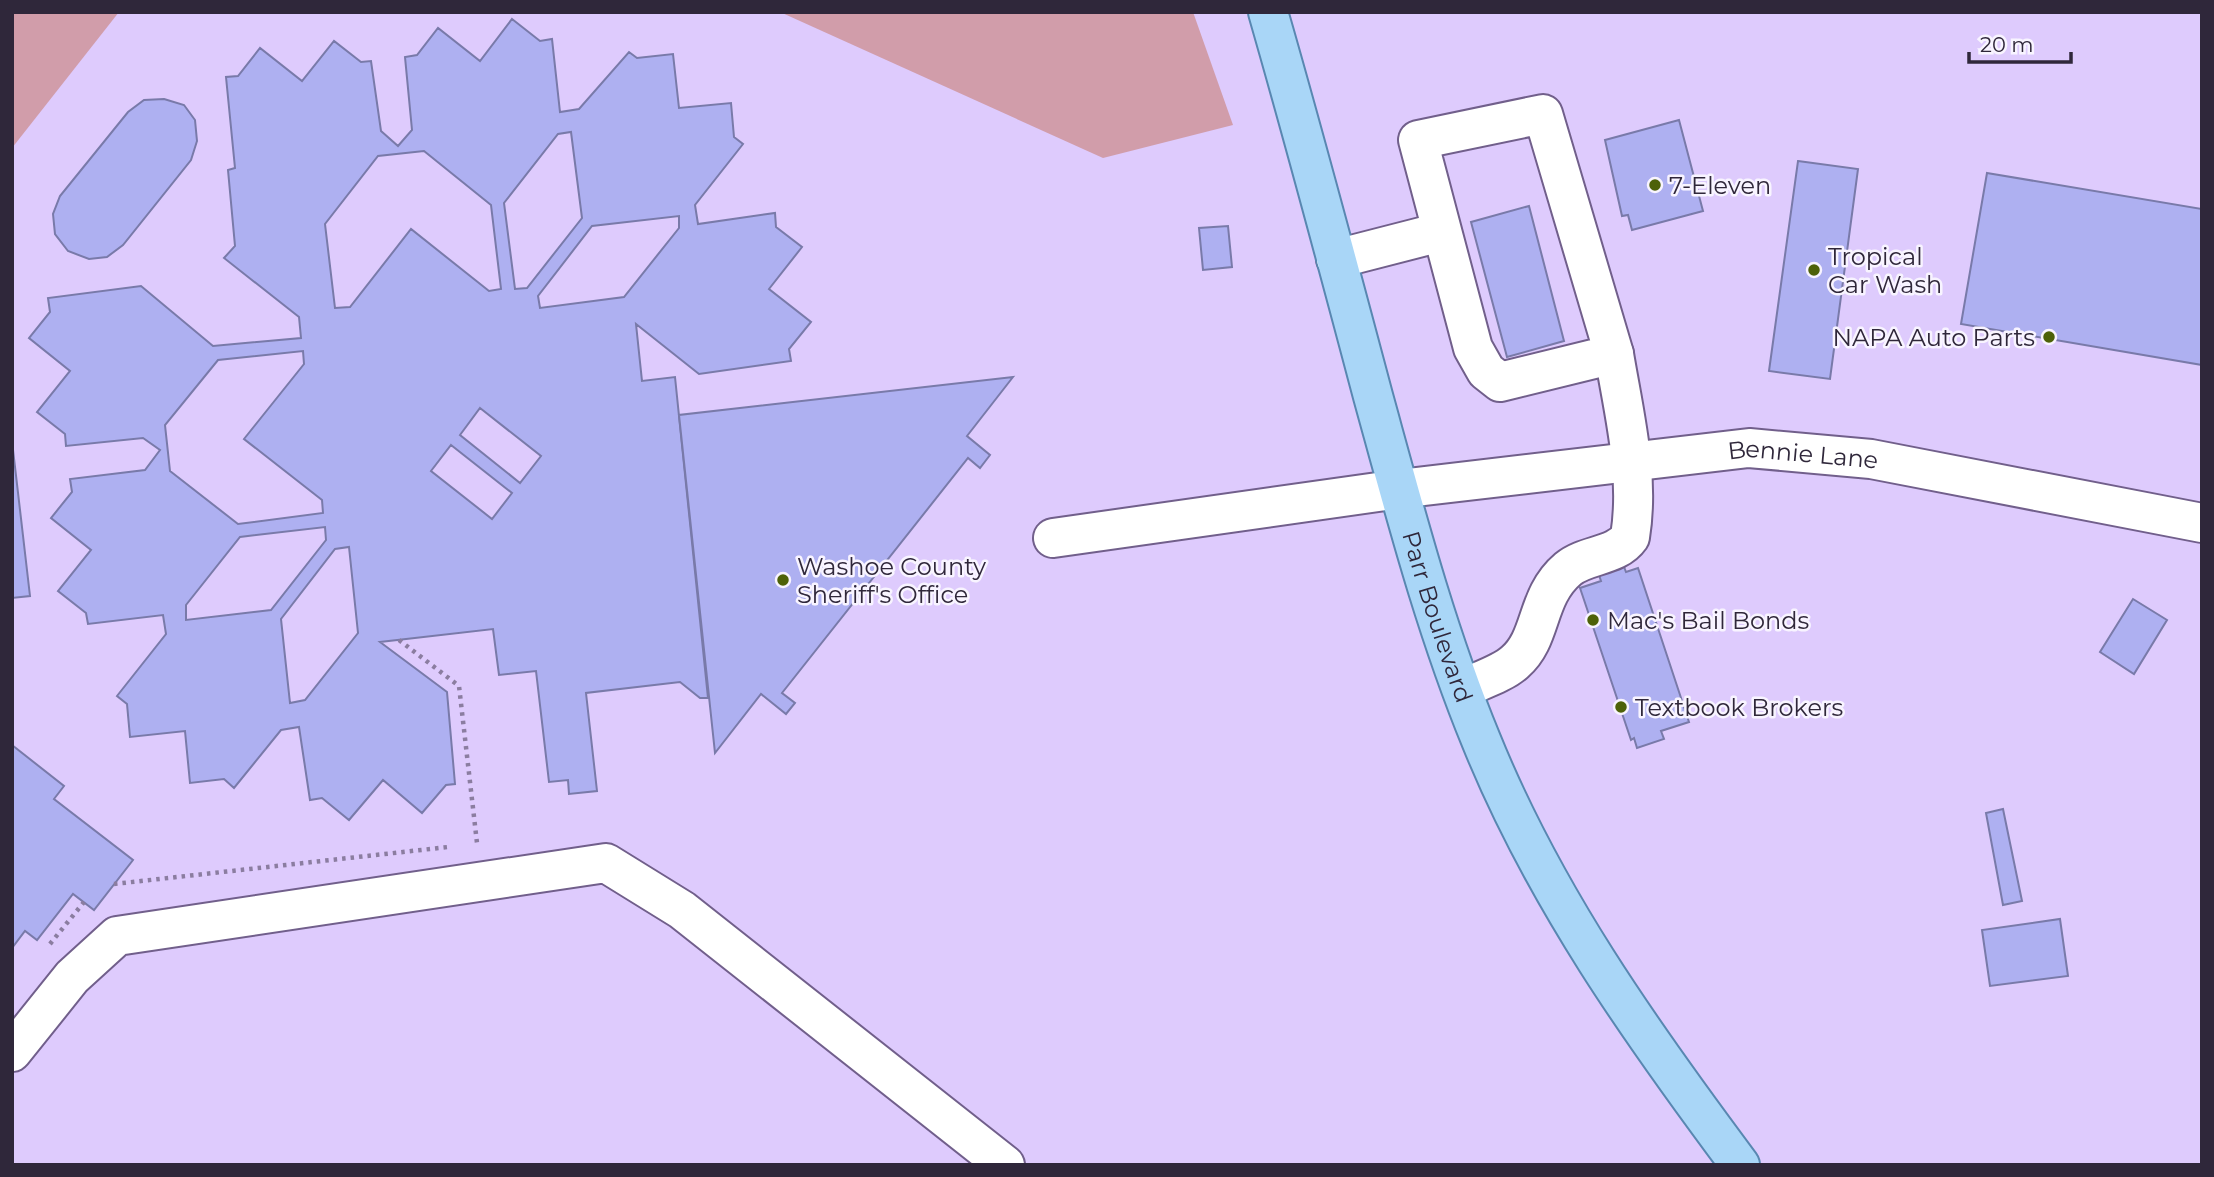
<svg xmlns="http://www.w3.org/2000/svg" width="2214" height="1177" font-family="Montserrat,sans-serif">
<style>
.green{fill:#d19daa}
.building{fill:#aeb0f1;stroke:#797aa9;stroke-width:2;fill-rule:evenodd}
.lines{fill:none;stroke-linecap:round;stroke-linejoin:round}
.minor-casing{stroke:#715f8b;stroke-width:42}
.major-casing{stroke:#5987b1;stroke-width:42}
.path{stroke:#8b7da0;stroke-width:4.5;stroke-dasharray:3.5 5;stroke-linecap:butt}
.minor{stroke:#fff;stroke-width:38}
.major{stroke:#a9d6f7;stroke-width:38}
.poi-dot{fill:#4d6109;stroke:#f8f4ff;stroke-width:2.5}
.labels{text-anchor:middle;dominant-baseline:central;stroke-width:5;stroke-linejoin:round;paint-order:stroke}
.poi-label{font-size:24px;fill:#2f273a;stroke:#f8f4ff;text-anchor:start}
.street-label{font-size:24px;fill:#2f273a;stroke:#f8f4ff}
</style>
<rect width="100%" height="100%" fill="#decbfd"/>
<g class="green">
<polygon points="12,12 119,12 12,148"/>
<polygon points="780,12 1193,12 1233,125 1103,158"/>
</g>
<g class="building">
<path d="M512,19L540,41L552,39L560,112L579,109L629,52L637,58L673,54L679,108L731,103L734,137L743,144L695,205L698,224L775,213L776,227L802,247L769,289L811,322L789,349L791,361L699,374L636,324L642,381L675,377L708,698H700L680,682L586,693L597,791L569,794L568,780L549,782L536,671L499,675L493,629L380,642L447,692L455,784L446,785L422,813L383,780L349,820L322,798L310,800L299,727L281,730L234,788L224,779L190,783L185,731L130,737L127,704L117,696L166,634L163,615L88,624L86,613L58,591L91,550L51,518L72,492L70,479L145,470L160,450L143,438L66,446L65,434L37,412L70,371L29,338L50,312L48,298L141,286L213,346L301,338L299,317L224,258L235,246L228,170L235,168L226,77L238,76L260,48L302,81L334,41L361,62L371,61L381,131L398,146L412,130L405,57L417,55L438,28L480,61ZM571,132L582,218L527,288L515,289L504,203L558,134ZM424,151L491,205L501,289L489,291L411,229L350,307L335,308L325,224L378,156ZM679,216V228L624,297L540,308L538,296L592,226ZM303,351L304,364L244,439L322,500L323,513L238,524L170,471L165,425L218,360ZM480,408L541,456L520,483L460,435ZM451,445L512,493L492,519L431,471ZM325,527L326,540L271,610L186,620V605L240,537ZM349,547L358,633L305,700L290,703L281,619L335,549Z"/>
<polygon points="164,99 184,105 195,120 197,141 191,160 123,245 107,257 89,259 68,251 55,234 53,214 60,196 128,112 144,100"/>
<polygon points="1679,120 1703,211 1632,230 1628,215 1622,216 1605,140"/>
<polygon points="1798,161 1858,169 1830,379 1769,371"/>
<polygon points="1987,173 2202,209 2202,365 1961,324"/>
<polygon points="1529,206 1564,341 1507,357 1471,222"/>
<polygon points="1228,226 1232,267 1203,270 1199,228"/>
<polygon points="1013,377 967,436 990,455 980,468 968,458 782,693 795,703 786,714 761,694 715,753 679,415"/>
<polygon points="12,441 30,596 12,598"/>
<polygon points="1623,564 1626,572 1638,568 1689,722 1661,731 1664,739 1637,748 1634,738 1631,740 1580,588 1601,581 1598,572"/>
<polygon points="2133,599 2167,620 2134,674 2100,652"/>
<polygon points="12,745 64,786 54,799 133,860 94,910 73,894 37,940 25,931 12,948"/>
<polygon points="2003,809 2022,901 2003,905 1986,813"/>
<polygon points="2060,919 2068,976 1990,986 1982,930"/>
</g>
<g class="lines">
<defs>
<g id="minor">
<polygon points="1543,114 1614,354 1500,382 1486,371 1473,348 1418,140"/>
<polyline points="1336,259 1441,232"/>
<path id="s1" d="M1053,538L1399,489L1749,448L1871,459L2202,523"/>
<path d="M1462,689C1478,681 1502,674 1515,662C1543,638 1535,597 1568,569C1586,554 1616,557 1630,537C1640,476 1624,414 1614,354"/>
<polyline points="12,1052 72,977 117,936 606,863 682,910 1005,1165"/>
</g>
<g id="major">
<path id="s2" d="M1268,12C1305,140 1339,268 1373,396C1405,512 1435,628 1481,740C1544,896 1640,1031 1740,1165"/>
</g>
</defs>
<use href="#minor" class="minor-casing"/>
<use href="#major" class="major-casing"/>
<g class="path">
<polyline points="399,640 459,686 477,843 474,844"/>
<polyline points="114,884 448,847"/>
<polyline points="50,944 84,902"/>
</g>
<use href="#minor" class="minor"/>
<use href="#major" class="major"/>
</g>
<g class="poi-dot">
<circle cx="1655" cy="185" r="7"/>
<circle cx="1814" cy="270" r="7"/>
<circle cx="2049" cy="337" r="7"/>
<circle cx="783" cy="580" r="7"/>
<circle cx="1593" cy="620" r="7"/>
<circle cx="1621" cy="707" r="7"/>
</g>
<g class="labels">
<g class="poi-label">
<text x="1669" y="185">7-Eleven</text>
<text x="1828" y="256">Tropical<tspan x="1828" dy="28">Car Wash</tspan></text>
<text x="2035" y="337" text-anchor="end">NAPA Auto Parts</text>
<text x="797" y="566">Washoe County<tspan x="797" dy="28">Sheriff's Office</tspan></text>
<text x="1607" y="620">Mac's Bail Bonds</text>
<text x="1635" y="707">Textbook Brokers</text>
</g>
<g class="street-label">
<text stroke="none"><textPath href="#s1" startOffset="756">Bennie Lane</textPath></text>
<text stroke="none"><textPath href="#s2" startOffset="628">Parr Boulevard</textPath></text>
</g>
</g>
<rect width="2214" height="1177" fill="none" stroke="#2f273a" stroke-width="28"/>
<path d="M1969 52v10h102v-10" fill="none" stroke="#2f273a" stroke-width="3.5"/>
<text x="1980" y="52" font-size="21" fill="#2f273a" stroke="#f8f4ff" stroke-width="5" paint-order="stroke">20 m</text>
</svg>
